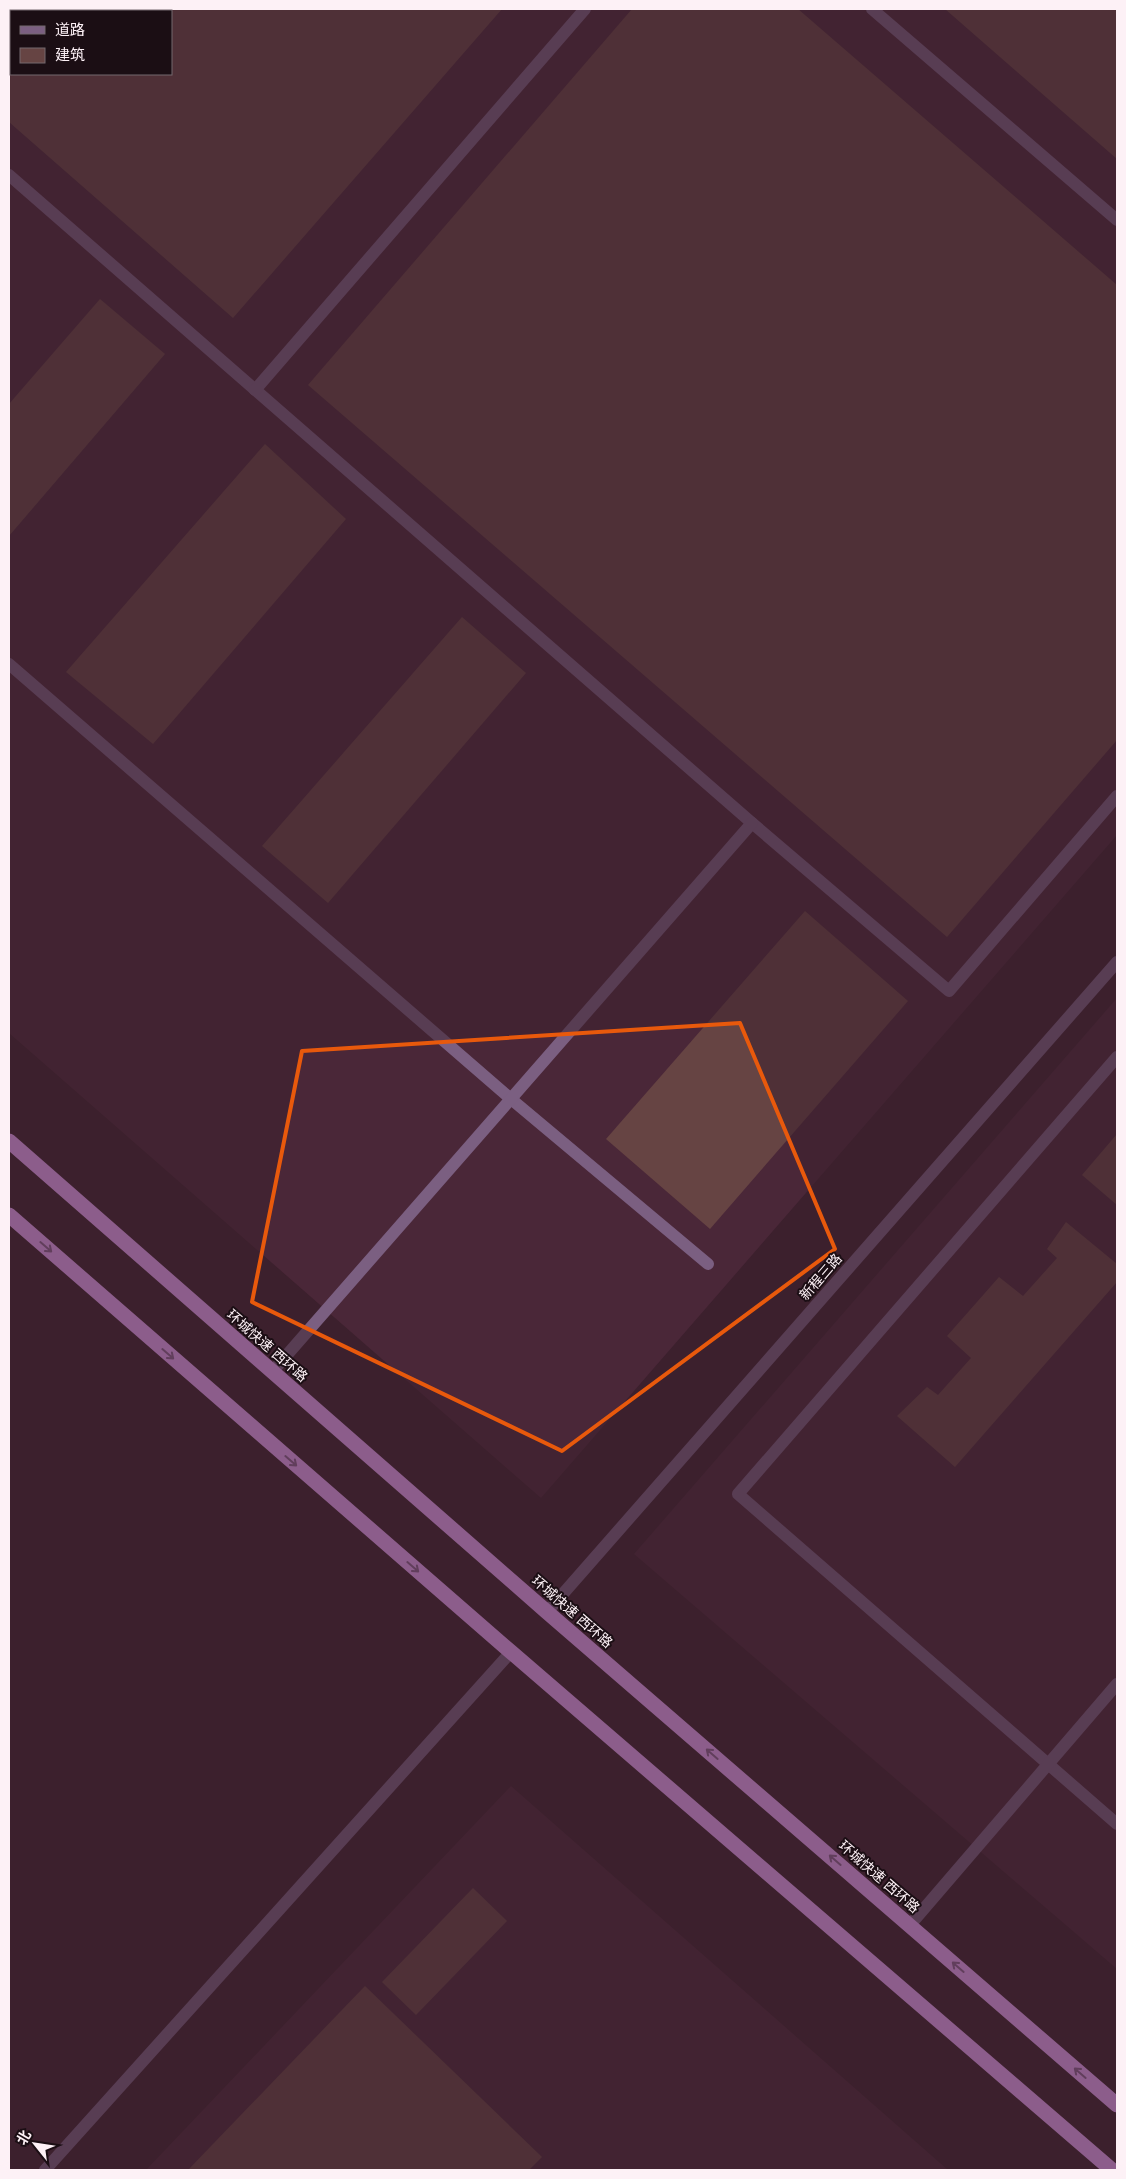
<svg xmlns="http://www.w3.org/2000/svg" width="1126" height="2179" font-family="'Nunito Sans','Noto Sans SC',sans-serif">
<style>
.built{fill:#4a2738;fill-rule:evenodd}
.building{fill:#664443;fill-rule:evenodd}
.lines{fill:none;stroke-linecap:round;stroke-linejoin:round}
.lane{stroke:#7b5f81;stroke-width:12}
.street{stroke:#7b5f81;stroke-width:12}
.highway{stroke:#eda6fc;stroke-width:15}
.oneway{stroke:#8e6294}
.marked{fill:none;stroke:#e8590c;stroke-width:4;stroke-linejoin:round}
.labels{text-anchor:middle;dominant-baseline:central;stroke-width:4;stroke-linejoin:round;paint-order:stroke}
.street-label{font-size:14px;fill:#fdf1f6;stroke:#1b0e14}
</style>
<rect width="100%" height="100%" fill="#3c202d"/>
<g class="built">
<path d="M9,9H1117V835L541,1498L9,1033ZM11,11H171V74H11Z"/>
<polygon points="1117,998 1117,1969 634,1554"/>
<polygon points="511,1786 948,2170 146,2170"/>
</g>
<g class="building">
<path d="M9,9H502L233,318L9,122ZM11,11H171V74H11Z"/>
<polygon points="632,9 798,9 1117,285 1117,740 947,937 308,385"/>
<polygon points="945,9 1117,9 1117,159"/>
<polygon points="100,299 165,354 9,536 9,404"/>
<polygon points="265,444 346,519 153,744 66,672"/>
<polygon points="462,617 526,673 328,903 262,846"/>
<polygon points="805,911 908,1001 710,1229 606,1139"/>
<polygon points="1117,1134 1117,1205 1082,1175"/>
<polygon points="1066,1222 1117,1264 1117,1282 955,1467 897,1416 927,1387 938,1395 971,1358 947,1336 999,1277 1023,1296 1057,1258 1047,1249"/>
<polygon points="473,1888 507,1921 416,2015 382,1982"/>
<polygon points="365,1986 542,2157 529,2170 188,2170"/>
</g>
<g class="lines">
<g class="lane">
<polyline points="872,9 1117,220"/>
<polyline points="9,175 752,823 949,991 1117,796"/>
<polyline points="255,390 585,9"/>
<polyline points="9,664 511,1099 708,1264"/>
<polyline points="1117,1057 738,1494 1117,1824"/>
<polyline points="272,1372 752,823"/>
<polyline points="910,1925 1117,1684"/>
</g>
<g class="street">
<polyline points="547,1612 1117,962"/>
<polyline points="45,2170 511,1652"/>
</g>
<g class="highway">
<polyline points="9,1141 547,1612 1117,2105"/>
<polyline points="9,1215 511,1652 1112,2170"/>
</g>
</g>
<defs><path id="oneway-shaft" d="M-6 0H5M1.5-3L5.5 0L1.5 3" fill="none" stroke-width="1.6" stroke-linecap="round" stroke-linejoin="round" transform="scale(1.25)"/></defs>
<g class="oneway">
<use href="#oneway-shaft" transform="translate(46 1247) rotate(41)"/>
<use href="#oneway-shaft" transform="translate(168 1354) rotate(41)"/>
<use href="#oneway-shaft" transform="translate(291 1461) rotate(41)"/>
<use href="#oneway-shaft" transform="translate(413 1567) rotate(41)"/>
<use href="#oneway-shaft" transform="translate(712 1754) rotate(-139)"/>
<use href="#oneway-shaft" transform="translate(835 1860) rotate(-139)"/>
<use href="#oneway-shaft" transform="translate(958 1967) rotate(-139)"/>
<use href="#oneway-shaft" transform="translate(1080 2073) rotate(-139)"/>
</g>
<path d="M0 0H1126V2179H0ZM740,1023L835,1249L562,1451L252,1302L302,1051Z" fill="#3c202d" fill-opacity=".55" fill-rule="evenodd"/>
<path class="marked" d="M740,1023L835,1249L562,1451L252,1302L302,1051Z"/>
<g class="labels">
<g class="street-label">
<text transform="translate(821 1277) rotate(-49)">新程三路</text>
<text transform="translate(267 1346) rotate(41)">环城快速 西环路</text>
<text transform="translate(572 1612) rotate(41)">环城快速 西环路</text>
<text transform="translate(879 1877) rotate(41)">环城快速 西环路</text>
</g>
</g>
<rect width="1126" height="2179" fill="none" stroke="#fdf1f6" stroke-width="20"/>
<rect x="10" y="10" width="162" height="65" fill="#1b0e14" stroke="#75696e"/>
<rect x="20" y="26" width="25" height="8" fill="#7b5f81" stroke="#75696e"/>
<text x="55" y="35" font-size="15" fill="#fdf1f6">道路</text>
<rect x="20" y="48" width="25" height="15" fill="#664443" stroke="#75696e"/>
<text x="55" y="60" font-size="15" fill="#fdf1f6">建筑</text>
<g transform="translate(35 2144) rotate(300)" stroke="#1b0e14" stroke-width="4" paint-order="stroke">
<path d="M0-4L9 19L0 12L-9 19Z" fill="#fdf1f6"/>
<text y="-8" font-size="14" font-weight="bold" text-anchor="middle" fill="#fdf1f6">北</text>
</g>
</svg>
